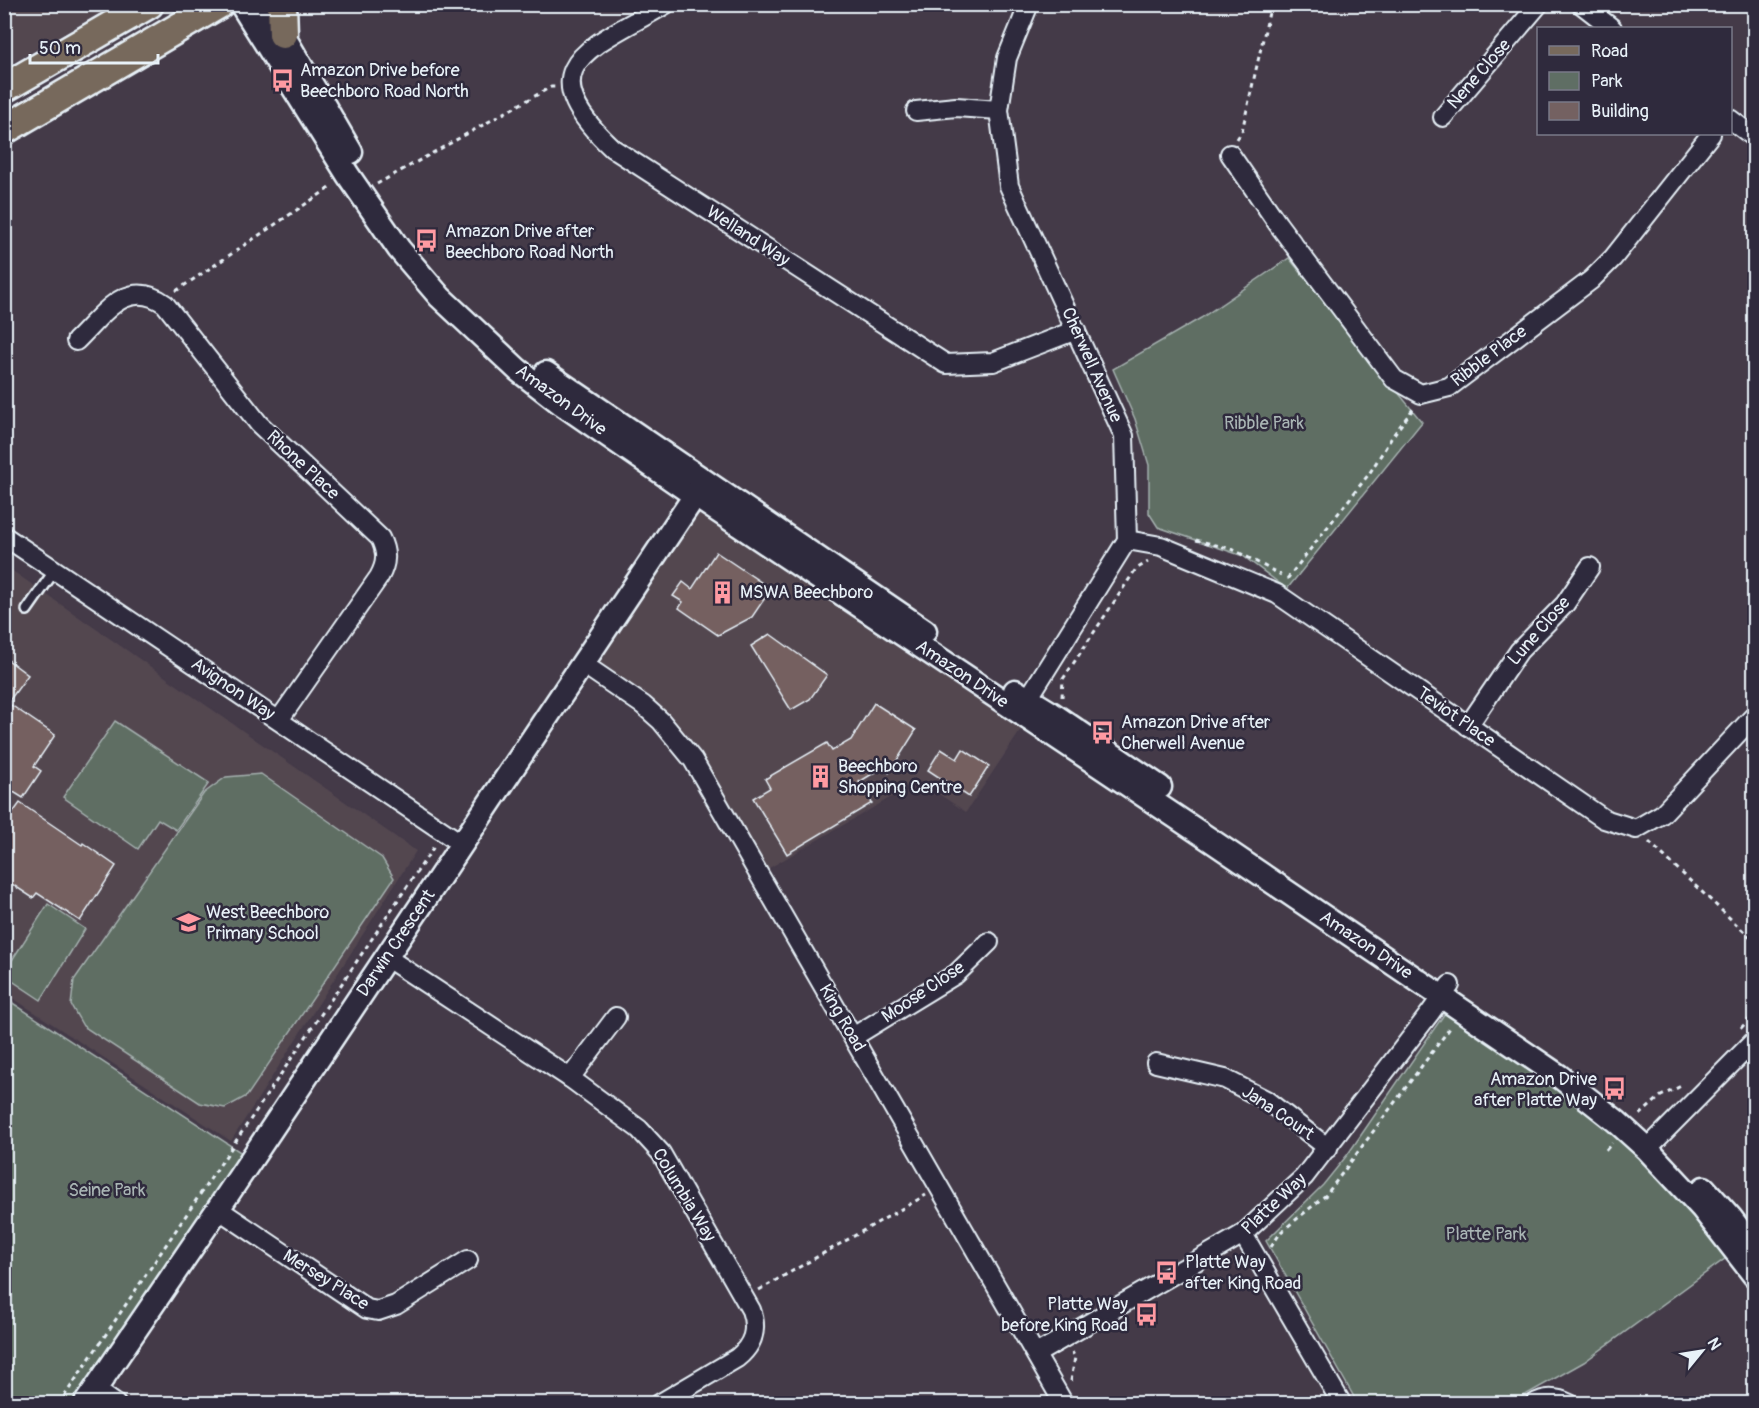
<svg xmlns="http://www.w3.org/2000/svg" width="1759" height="1408" font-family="Pangolin,sans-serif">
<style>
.built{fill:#524650}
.green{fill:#5f6e64;stroke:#a4b0ae;stroke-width:1.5}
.building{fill:#746161;stroke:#e8f1f8;stroke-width:1.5}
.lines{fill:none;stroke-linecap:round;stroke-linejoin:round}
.service-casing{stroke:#e8f1f8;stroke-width:14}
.minor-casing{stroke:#e8f1f8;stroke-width:22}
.tertiary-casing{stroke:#e8f1f8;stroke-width:27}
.primary-casing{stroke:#e8f1f8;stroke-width:33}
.path{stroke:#e8f1f8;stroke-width:3;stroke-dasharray:4.5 4.5;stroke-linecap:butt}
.service{stroke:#2f2a3d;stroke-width:9}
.minor{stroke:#2f2a3d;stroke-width:18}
.tertiary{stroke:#2f2a3d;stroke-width:22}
.primary{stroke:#77695c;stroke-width:28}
.labels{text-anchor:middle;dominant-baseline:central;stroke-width:5;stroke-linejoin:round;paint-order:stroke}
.poi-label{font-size:18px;fill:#e8f1f8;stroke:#2f2a3d;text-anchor:start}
.street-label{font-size:18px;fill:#e8f1f8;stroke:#2f2a3d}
.park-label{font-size:18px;fill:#aab6b5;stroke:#2f2a3d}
</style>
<rect width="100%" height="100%" fill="#443a48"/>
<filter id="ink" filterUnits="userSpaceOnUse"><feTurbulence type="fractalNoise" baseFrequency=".0167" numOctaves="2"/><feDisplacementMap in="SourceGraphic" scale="12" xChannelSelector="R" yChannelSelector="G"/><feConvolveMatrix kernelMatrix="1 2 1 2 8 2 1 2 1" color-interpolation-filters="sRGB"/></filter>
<g filter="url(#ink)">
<g class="built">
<polygon points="5,4 114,4 114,5 5,67"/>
<polygon points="694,495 1029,718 966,812 919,781 759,874 693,760 583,664"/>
<polygon points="4,565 416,851 231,1141 5,993"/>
</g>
<g class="green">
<polygon points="1289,258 1422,422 1287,589 1243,556 1158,527 1149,513 1149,465 1135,419 1113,369 1201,318"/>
<polygon points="115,721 209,783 176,830 158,819 138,849 63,797"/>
<polygon points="261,774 382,858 394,878 247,1096 225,1108 200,1103 83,1026 71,1005 74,980 204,793 226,777"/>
<polygon points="48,904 85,929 41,1000 5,976 5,971"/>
<polygon points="5,998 251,1159 87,1403 5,1403"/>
<polygon points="1445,1013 1520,1064 1601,1122 1666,1183 1726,1258 1584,1362 1511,1403 1358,1404 1266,1241 1323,1185 1348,1154"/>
</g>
<g class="building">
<polygon points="716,552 771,589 752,617 718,635 679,608 683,602 673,596 683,582 692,589"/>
<polygon points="770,634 827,675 810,699 791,710 751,646"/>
<polygon points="4,657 28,675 4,708"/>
<polygon points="874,703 916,730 889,773 882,768 859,782 872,803 787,854 753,798 770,788 765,779 827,743 832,751 851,740"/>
<polygon points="11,705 55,735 34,766 41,771 23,798 4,786 4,715"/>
<polygon points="941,749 957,759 963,749 989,766 969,797 928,770"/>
<polygon points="20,803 82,845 83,843 116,866 80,921 37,893 33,898 4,879 4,825"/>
</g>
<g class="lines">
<defs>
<polyline id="service" points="27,610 55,570"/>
<g id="minor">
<path d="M666,4C593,47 524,65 612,148L946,364L993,362L1076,330"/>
<polyline points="1581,4 1612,28"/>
<polyline points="916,111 956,107 999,110"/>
<polyline points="1443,117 1539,4"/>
<polyline points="1730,119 1754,137"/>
<polyline points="1230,154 1278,224 1394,379 1421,394 1449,387 1591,280 1613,258 1711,134"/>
<path d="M76,341C102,316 127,276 165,304L259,424L380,538C387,552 387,563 379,577L279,720"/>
<polyline points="4,536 462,844"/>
<polyline points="1127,540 1161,546 1277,594 1604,819 1636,829 1662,814 1754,716"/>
<polyline points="583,664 643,705 661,721 693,760 1064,1404"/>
<polyline points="1021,710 1127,540 1124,436 1009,186 999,110 1007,58 1029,4"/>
<polyline points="1468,726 1519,651 1565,604 1590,567"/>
<path d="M386,957L570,1078L639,1129L661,1153L751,1310C758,1330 753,1345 737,1358L659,1404"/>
<polyline points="853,1037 956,974 989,942"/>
<polyline points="1156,1063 1225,1079 1266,1100 1328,1148"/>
<polyline points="570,1078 616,1017"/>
<polyline points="1647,1149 1754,1041"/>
<polyline points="218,1209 367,1309 378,1311 396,1305 468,1260"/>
<polyline points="1243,1234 1342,1404"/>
<polyline points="1036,1354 1243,1234 1304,1177 1430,1013 1450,985"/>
<polyline points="95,1389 116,1404"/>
<path d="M1534,1404C1546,1396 1558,1398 1570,1404"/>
</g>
<g id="tertiary">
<polyline points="241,4 348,175 399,249 440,297 518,370 562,404 694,495 1215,843 1559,1076 1616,1121 1647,1149 1702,1208 1754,1275"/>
<polyline points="265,4 351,152"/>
<polyline points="546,373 925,631"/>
<polyline points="1015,691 1051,713 1160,787"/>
<polyline points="1704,1188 1730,1217 1752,1246"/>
<polyline points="85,1404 218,1209 702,485"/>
</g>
<g id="primary">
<polyline points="282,4 283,34"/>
<polyline points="4,88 149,4"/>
<polyline points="4,130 219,4"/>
</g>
</defs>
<use href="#service" class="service-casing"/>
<use href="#minor" class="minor-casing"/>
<use href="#tertiary" class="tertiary-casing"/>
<use href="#primary" class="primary-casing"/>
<g class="path">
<polyline points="1237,139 1242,131 1271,4"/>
<polyline points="377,184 551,87 555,87"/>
<polyline points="176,291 331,187"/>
<polyline points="1196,540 1232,549 1281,575"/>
<polyline points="1287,579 1369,474 1394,434 1413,409"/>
<polyline points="1062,697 1063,679 1136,569 1148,562"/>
<polyline points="1649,842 1754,941"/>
<polyline points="1741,1028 1754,1014"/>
<polyline points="1640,1115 1661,1096 1683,1085"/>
<polyline points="1606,1150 1612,1143"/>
<polyline points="1271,1247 1281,1232 1326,1195 1450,1028"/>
<polyline points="1227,1264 1241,1266"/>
<polyline points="759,1290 926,1195"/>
<polyline points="1071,1381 1075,1357 1072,1352"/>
<polyline points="59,1404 435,845"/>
</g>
<use href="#service" class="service"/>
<use href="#minor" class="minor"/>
<use href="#tertiary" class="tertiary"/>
<use href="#primary" class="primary"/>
</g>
</g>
<defs>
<symbol id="bus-bare" viewBox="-9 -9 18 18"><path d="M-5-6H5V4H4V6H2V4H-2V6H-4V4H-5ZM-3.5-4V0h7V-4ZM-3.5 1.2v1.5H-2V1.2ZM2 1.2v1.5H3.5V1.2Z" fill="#ff9aa2" stroke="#2f2a3d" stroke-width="2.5" paint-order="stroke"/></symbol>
<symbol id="building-bare" viewBox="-9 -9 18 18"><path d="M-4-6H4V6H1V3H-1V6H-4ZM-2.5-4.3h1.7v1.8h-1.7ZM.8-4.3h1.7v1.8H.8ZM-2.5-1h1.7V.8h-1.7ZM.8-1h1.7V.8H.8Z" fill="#ff9aa2" stroke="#2f2a3d" stroke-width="2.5" paint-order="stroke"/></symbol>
<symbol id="school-bare" viewBox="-9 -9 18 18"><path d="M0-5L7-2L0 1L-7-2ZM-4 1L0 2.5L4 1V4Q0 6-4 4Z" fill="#ff9aa2" stroke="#2f2a3d" stroke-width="2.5" paint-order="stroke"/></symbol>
</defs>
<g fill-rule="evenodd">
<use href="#bus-bare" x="266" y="64" width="33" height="33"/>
<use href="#bus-bare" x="410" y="224" width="33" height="33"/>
<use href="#building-bare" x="706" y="576" width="33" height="33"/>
<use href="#bus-bare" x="1086" y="716" width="33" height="33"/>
<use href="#building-bare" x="804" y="760" width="33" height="33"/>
<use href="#school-bare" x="172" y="906" width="33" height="33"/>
<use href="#bus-bare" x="1598" y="1072" width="33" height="33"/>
<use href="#bus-bare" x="1150" y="1256" width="33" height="33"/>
<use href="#bus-bare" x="1130" y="1298" width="33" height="33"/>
</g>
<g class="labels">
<g class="poi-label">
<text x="300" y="70">Amazon Drive before<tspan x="300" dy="21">Beechboro Road North</tspan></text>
<text x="445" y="231">Amazon Drive after<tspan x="445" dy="21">Beechboro Road North</tspan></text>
<text x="740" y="592">MSWA Beechboro</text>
<text x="1121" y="722">Amazon Drive after<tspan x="1121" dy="21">Cherwell Avenue</tspan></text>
<text x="838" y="766">Beechboro<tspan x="838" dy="21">Shopping Centre</tspan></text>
<text x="206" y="912">West Beechboro<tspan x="206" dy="21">Primary School</tspan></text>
<text x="1597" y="1079" text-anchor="end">Amazon Drive<tspan x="1597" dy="21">after Platte Way</tspan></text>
<text x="1185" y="1262">Platte Way<tspan x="1185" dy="21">after King Road</tspan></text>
<text x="1128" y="1304" text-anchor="end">Platte Way<tspan x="1128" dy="21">before King Road</tspan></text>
</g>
<g class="street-label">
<text transform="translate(1479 74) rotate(-49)">Nene Close</text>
<text transform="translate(748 236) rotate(33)">Welland Way</text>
<text transform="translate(1489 356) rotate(-37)">Ribble Place</text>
<text transform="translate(1092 365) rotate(66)">Cherwell Avenue</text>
<text transform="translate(561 400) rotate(36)">Amazon Drive</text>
<text transform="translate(303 465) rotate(43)">Rhone Place</text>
<text transform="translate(1539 631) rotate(-49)">Lune Close</text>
<text transform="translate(962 674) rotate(34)">Amazon Drive</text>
<text transform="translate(233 689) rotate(34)">Avignon Way</text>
<text transform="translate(1456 717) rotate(35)">Teviot Place</text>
<text transform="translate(396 943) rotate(-56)">Darwin Crescent</text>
<text transform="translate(1366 945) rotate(34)">Amazon Drive</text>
<text transform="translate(923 992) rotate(-34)">Moose Close</text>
<text transform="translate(842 1018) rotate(60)">King Road</text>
<text transform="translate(1278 1113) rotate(34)">Jana Court</text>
<text transform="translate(684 1195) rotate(59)">Columbia Way</text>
<text transform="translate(1274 1204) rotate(-43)">Platte Way</text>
<text transform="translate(326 1280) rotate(32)">Mersey Place</text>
</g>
<g class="park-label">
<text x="1264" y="423">Ribble Park</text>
<text x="107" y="1190">Seine Park</text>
<text x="1486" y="1234">Platte Park</text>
</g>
</g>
<rect width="1759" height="1408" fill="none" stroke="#2f2a3d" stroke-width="24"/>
<rect x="12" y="12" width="1735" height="1384" fill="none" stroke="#e8f1f8" stroke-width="2" filter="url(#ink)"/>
<rect x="1537" y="27" width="195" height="108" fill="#2f2a3d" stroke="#797a88" stroke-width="1.5"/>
<rect x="1549" y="46" width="30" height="9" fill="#77695c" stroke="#797a88" stroke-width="1.5"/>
<text x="1591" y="57" font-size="18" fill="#e8f1f8">Road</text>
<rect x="1549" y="72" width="30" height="18" fill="#5f6e64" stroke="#797a88" stroke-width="1.5"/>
<text x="1591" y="87" font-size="18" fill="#e8f1f8">Park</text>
<rect x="1549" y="102" width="30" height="18" fill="#746161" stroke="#797a88" stroke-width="1.5"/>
<text x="1591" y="117" font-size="18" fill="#e8f1f8">Building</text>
<g transform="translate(1702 1351) rotate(60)" stroke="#2f2a3d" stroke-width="4.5" paint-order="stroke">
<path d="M0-4.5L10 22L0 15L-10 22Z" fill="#e8f1f8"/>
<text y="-9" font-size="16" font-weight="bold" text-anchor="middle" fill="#e8f1f8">N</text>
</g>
<path d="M30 54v9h128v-9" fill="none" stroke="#e8f1f8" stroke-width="3"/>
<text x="39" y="54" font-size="18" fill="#e8f1f8" stroke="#2f2a3d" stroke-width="4.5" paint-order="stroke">50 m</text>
</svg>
